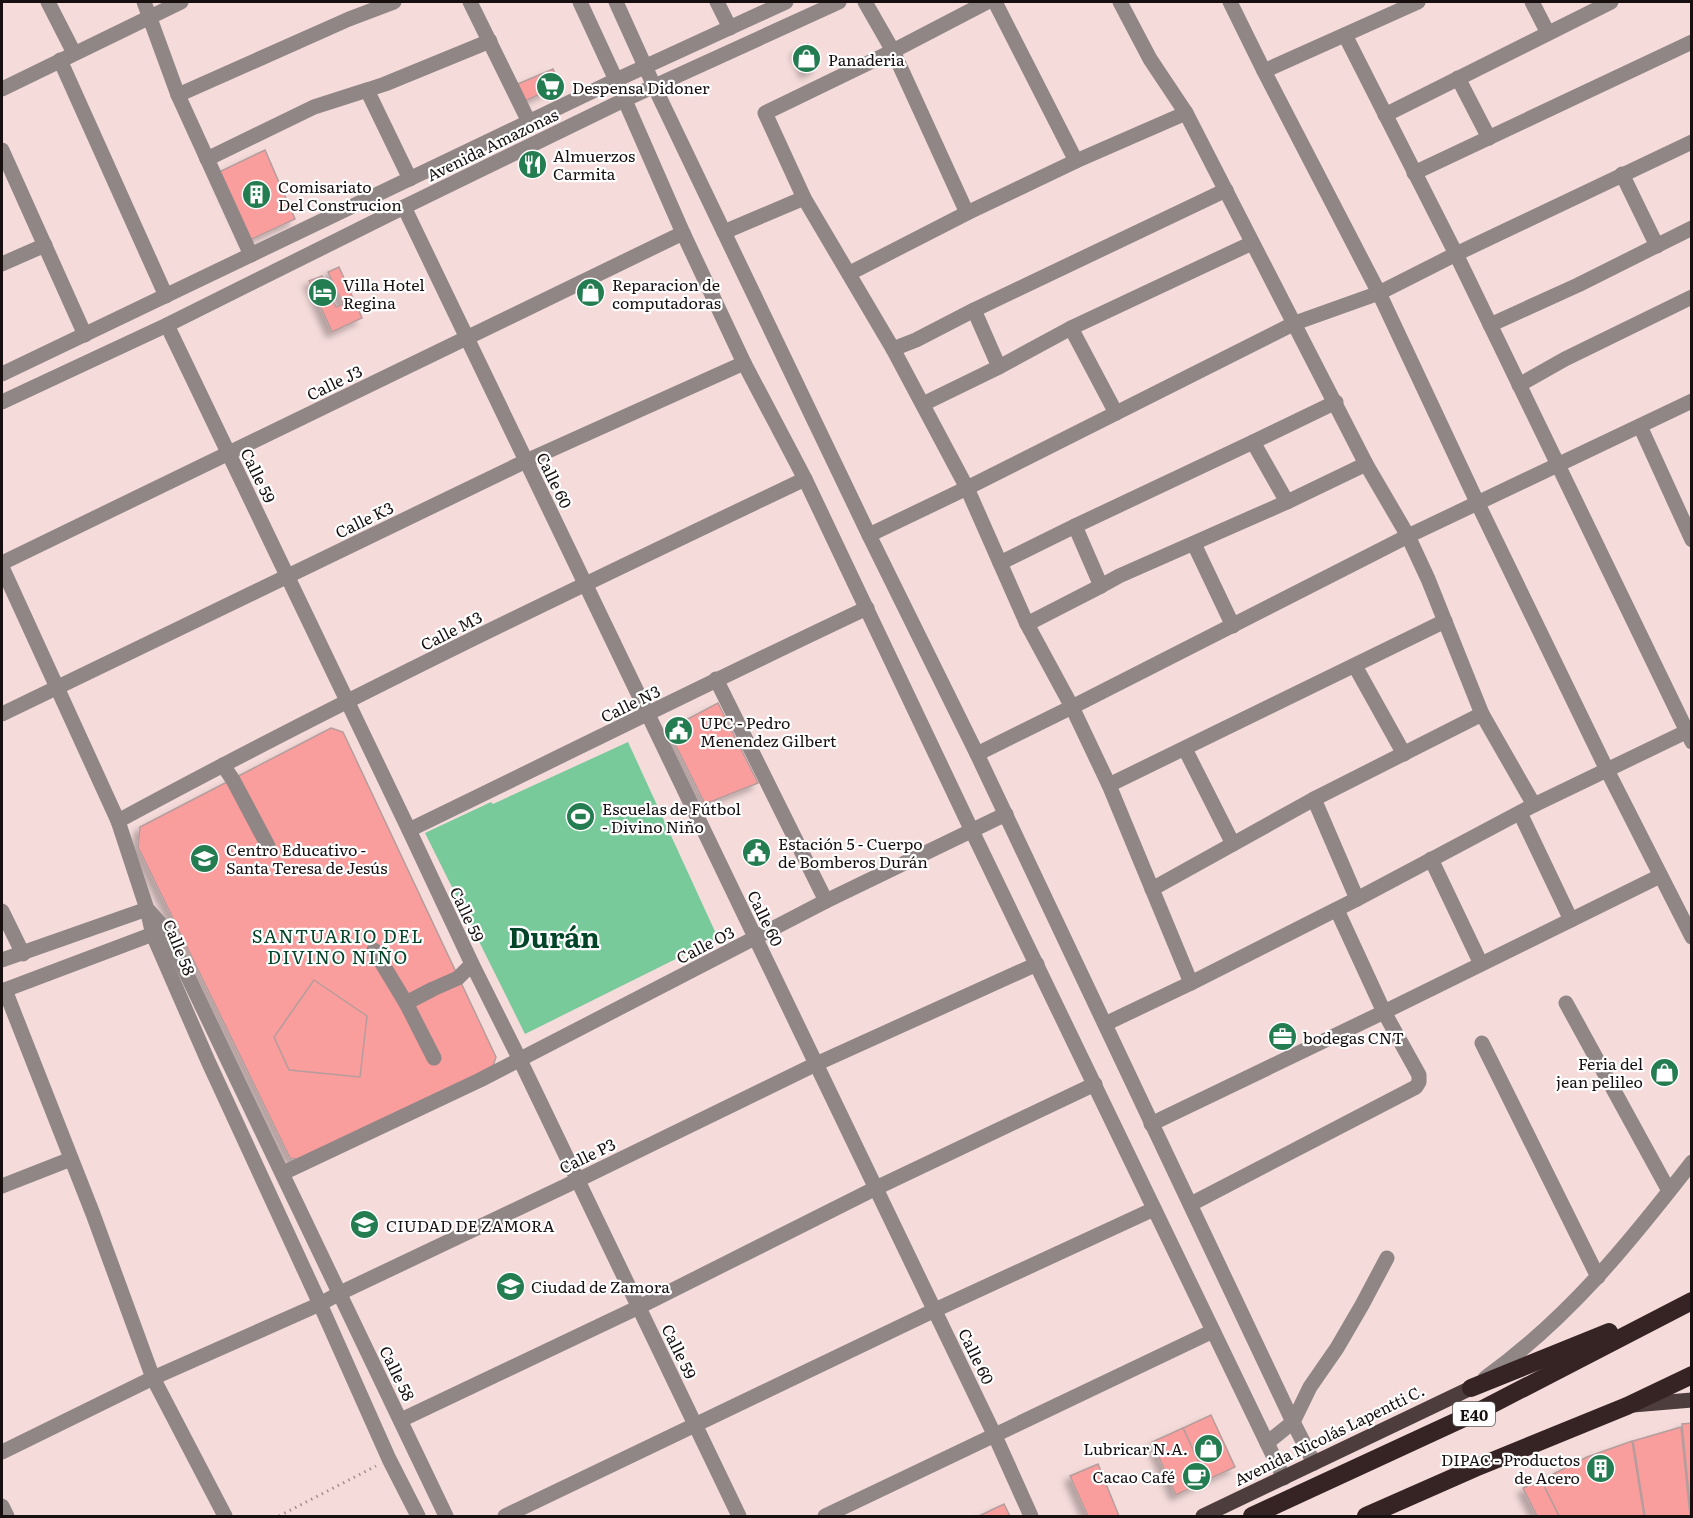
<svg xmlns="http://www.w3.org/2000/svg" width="1693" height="1518" font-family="Literata,serif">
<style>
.green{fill:#79ca9b}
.building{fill:#fa9d9d;stroke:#b49d9c;stroke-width:1.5;filter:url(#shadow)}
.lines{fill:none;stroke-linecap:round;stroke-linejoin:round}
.path{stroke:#a28f8e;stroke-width:3;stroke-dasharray:1.5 4.5;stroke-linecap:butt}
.minor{stroke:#908686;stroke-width:15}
.major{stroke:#4d3d3c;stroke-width:15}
.highway{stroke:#362424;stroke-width:18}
.labels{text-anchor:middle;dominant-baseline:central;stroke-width:4.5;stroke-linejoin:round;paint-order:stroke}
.shield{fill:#fff;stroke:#5d5858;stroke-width:1.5}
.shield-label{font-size:15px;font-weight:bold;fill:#181010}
.poi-label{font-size:16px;fill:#181010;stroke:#fff;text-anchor:start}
.street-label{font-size:16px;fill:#181010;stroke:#fff}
.neighbourhood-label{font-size:18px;letter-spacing:1.5px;fill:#014427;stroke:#fff}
.town-label{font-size:28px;font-weight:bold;fill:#014427;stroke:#fff}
</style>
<defs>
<filter id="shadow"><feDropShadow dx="-5.5" dy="5.5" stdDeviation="3" flood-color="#0004"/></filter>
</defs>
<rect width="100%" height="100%" fill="#f5dcdb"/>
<polygon class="green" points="628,742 718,938 525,1034 425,833 491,802 493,804"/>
<g class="building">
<polygon points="808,44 818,67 806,73 796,50"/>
<polygon points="553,69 560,85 525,101 518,84"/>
<polygon points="265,150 295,219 250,240 219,172"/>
<polygon points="339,267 362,318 332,332 309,281 322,276 336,307 343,304 328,272"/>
<polygon points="718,703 758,783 705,804 673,740 689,732 684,721"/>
<polygon points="683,722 689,732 673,740 669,730"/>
<polygon points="331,728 343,732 496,1057 492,1069 304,1160 290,1158 138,847 140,827"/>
<polygon points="314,980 367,1016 360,1077 289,1070 274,1037"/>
<polygon points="1211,1415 1235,1467 1207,1480 1183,1428"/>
<polygon points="1692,1423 1692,1516 1691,1516 1682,1424"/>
<polygon points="1681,1427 1690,1516 1645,1516 1633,1441"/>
<polygon points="1183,1428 1207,1480 1176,1495 1152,1442"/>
<polygon points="1632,1441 1644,1516 1559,1516 1541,1480 1587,1457"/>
<polygon points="1098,1464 1119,1516 1088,1516 1070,1476"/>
<polygon points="1541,1480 1559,1516 1537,1516 1523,1488"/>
<polygon points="1004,1504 1010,1516 979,1516"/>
</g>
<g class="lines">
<polyline class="path" points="279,1516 376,1466"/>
<g class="minor">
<polyline points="48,2 74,53"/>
<polyline points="144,2 178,95 251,255"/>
<polyline points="470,2 529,122"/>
<polyline points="580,2 616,80 683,233 744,363 805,479 972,831 1284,1478"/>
<polyline points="616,2 654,86 869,535 977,754 1293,1422 1314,1463"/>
<polyline points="717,2 730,28"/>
<polyline points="865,2 893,51 967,213"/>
<polyline points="987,2 893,51 765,113 804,198 893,349 967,488 1027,624 1072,707 1109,785 1191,983"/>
<polyline points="1120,2 1150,59 1186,113 1366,464 1408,536 1428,579 1482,714 1534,805"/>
<polyline points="1230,2 1264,71 1379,293 1478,504 1607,770 1692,937"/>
<polyline points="1532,2 1548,33"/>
<polyline points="1345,35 1456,254 1692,742"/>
<polyline points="60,60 166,296"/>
<polyline points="1264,71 1418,2"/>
<polyline points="1458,78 1489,138"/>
<polyline points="2,89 181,2"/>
<polyline points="178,95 349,19 394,2"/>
<polyline points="1385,115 1611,2"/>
<polyline points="2,150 85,335"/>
<polyline points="207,159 314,107 367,90"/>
<polyline points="1076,161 1186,113"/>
<polyline points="1414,173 1692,42"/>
<polyline points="1622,174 1657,246"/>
<polyline points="410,179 367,90 385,84 490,41"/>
<polyline points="404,207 995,1436 1031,1516"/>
<polyline points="724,232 804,198"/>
<polyline points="2,264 45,245"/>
<polyline points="850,273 967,213 1076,161 995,2"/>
<polyline points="167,325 409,830 472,964 520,1060 739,1516"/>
<polyline points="1490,325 1578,285 1692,228"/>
<polyline points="1071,328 1252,243"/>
<polyline points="893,349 916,340 974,310 1226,190"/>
<polyline points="999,367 1071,328 1116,413"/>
<polyline points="2,374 616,80 786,2"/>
<polyline points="1519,385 1565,359 1692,297"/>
<polyline points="2,402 167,325 404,207 624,100 839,2"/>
<polyline points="923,404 999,367 974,310"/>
<polyline points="1640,426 1692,540"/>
<polyline points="1253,442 1336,402"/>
<polyline points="1075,526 1101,586 1119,576 1287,502 1366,464"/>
<polyline points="869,535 967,488 1295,323 1379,293 1456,254 1692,142"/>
<polyline points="1194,544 1233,626"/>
<polyline points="2,563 683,233"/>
<polyline points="1000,563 1075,526 1253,442 1287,502"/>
<polyline points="2,567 118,821 147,909 153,935 208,1061 320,1304 389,1459 418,1516"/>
<polyline points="1027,624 1101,586"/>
<polyline points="1355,666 1404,754"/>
<polyline points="716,679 826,901"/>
<polyline points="2,714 526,461 744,363"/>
<polyline points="1185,749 1233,844"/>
<polyline points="977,754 1072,707 1408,536 1692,401"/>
<polyline points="223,765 233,780 268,846"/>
<polyline points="1109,785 1445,621"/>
<polyline points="1314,799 1357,899"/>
<polyline points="1520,813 1571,920"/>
<path d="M118,821C343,699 574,589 805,479"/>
<path d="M409,830C562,756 714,680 867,608"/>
<polyline points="1431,859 1481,964"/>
<polyline points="1152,889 1314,799 1482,714"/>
<polyline points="2,911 23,954"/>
<polyline points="149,911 165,929 446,1516"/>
<polyline points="374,950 406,1003 433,989 458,978 472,964"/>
<polyline points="2,960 147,909"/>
<polyline points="5,990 93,1214 153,1378 225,1516"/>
<polyline points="2,991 161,931"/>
<polyline points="406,1003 434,1058"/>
<polyline points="1566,1003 1669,1191"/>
<polyline points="1105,1024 1191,983 1357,899 1534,805 1692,729"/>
<polyline points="1482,1043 1598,1277"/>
<polyline points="1151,1124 1384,1012 1660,876"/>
<polyline points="283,1173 480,1080 826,901 1006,814"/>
<polyline points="2,1186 71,1159"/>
<polyline points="1191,1204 1416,1087 1419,1082 1419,1075 1384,1012 1337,910"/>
<path d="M1485,1378C1569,1318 1629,1243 1692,1162"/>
<polyline points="401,1420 639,1307 876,1188 1095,1084"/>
<polyline points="1267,1443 1293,1422 1310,1387 1337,1348 1362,1305 1387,1258"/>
<polyline points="2,1452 153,1378 320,1304 340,1293 578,1180 816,1064 1037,964"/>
<polyline points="2,1506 7,1516"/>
<polyline points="505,1516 935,1310 1154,1209"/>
<polyline points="825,1516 1213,1331"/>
</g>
<g class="major">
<polyline points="1633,1405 1692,1400"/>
<polyline points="1203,1516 1471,1388"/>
</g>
<g class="highway">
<polyline points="1471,1388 1609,1332"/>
<polyline points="1252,1516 1479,1411 1692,1301"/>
<polyline points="1366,1516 1475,1468 1627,1406 1692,1375"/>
</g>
</g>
<defs>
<symbol id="shop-disc" viewBox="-11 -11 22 22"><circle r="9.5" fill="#247c51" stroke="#fff"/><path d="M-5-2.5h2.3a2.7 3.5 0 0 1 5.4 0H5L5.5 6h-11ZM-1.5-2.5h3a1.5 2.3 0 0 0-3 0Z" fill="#fff"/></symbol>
<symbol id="supermarket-disc" viewBox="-11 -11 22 22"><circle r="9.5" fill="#247c51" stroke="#fff"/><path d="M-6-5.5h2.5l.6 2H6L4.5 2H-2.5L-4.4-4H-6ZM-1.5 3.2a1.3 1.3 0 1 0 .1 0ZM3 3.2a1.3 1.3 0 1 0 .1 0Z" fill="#fff"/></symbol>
<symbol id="restaurant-disc" viewBox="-11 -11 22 22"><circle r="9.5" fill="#247c51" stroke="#fff"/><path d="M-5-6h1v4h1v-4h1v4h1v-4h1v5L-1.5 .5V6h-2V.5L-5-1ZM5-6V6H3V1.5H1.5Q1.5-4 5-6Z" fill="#fff"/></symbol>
<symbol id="building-disc" viewBox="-11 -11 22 22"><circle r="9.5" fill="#247c51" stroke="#fff"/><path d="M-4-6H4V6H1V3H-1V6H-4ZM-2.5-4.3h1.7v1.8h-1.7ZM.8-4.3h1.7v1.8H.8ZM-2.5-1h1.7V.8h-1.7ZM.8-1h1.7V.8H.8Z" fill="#fff"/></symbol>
<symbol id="hotel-disc" viewBox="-11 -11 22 22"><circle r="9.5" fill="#247c51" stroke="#fff"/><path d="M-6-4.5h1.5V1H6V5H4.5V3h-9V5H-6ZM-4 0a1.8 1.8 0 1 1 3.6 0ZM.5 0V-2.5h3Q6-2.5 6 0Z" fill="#fff"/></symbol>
<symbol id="civic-disc" viewBox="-11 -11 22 22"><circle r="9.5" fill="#247c51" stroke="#fff"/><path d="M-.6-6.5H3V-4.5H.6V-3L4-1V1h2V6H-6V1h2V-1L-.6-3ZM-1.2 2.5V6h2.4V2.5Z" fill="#fff"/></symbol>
<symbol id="stadium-disc" viewBox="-11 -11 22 22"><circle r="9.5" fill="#247c51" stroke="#fff"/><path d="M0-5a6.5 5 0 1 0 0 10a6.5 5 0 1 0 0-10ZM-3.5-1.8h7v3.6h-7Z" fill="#fff"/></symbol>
<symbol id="school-disc" viewBox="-11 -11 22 22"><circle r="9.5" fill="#247c51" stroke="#fff"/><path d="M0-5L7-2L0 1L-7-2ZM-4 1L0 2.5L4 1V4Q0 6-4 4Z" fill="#fff"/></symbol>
<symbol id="office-disc" viewBox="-11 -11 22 22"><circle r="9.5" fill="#247c51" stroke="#fff"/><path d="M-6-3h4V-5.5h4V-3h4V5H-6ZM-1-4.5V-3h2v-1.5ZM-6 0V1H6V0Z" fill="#fff"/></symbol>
<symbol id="cafe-disc" viewBox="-11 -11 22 22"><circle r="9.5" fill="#247c51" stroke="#fff"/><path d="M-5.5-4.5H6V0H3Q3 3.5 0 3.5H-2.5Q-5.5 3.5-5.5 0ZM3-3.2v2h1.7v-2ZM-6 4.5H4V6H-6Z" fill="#fff"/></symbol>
</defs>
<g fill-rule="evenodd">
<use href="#shop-disc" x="790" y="42" width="33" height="33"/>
<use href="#supermarket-disc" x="534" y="70" width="33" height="33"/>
<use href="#restaurant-disc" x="516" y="148" width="33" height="33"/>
<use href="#building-disc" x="240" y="178" width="33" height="33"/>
<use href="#hotel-disc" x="306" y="276" width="33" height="33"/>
<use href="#shop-disc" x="574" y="276" width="33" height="33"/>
<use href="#civic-disc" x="662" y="714" width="33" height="33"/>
<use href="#stadium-disc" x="564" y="800" width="33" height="33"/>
<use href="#civic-disc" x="740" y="836" width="33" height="33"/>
<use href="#school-disc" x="188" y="842" width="33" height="33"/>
<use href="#office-disc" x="1266" y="1020" width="33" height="33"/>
<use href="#shop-disc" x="1648" y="1056" width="33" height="33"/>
<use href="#school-disc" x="348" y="1208" width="33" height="33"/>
<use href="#school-disc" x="494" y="1270" width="33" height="33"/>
<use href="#shop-disc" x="1192" y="1432" width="33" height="33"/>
<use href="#building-disc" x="1584" y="1452" width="33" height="33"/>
<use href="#cafe-disc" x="1180" y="1460" width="33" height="33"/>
</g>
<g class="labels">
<rect class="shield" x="1453" y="1402" width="42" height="24" rx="4.5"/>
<g class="shield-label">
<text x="1474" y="1414">E40</text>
</g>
<g class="poi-label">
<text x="828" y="59">Panaderia</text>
<text x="572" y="87">Despensa Didoner</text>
<text x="553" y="155">Almuerzos<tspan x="553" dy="18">Carmita</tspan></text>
<text x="278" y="186">Comisariato<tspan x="278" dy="18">Del Construcion</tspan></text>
<text x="343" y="284">Villa Hotel<tspan x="343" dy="18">Regina</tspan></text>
<text x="612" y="284">Reparacion de<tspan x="612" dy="18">computadoras</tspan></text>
<text x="700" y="722">UPC - Pedro<tspan x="700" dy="18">Menendez Gilbert</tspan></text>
<text x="602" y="808">Escuelas de Fútbol<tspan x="602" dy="18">- Divino Niño</tspan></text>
<text x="778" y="843">Estación 5 - Cuerpo<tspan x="778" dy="18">de Bomberos Durán</tspan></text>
<text x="226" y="849">Centro Educativo -<tspan x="226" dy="18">Santa Teresa de Jesús</tspan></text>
<text x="1303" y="1037">bodegas CNT</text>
<text x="1643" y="1063" text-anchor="end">Feria del<tspan x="1643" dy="18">jean pelileo</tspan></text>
<text x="386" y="1225">CIUDAD DE ZAMORA</text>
<text x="531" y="1286">Ciudad de Zamora</text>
<text x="1188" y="1448" text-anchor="end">Lubricar N.A.</text>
<text x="1580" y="1459" text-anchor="end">DIPAC - Productos<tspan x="1580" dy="18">de Acero</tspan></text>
<text x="1175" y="1476" text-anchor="end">Cacao Café</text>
</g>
<g class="street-label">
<text transform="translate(492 144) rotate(-26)">Avenida Amazonas</text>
<text transform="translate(334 382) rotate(-26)">Calle J3</text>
<text transform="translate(259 475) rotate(64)">Calle 59</text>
<text transform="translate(555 480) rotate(64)">Calle 60</text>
<text transform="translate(364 519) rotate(-26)">Calle K3</text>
<text transform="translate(451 630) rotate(-27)">Calle M3</text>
<text transform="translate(630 703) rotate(-26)">Calle N3</text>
<text transform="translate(468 914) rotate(65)">Calle 59</text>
<text transform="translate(766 918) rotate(64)">Calle 60</text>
<text transform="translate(705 944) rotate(-27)">Calle O3</text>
<text transform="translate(180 947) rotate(68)">Calle 58</text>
<text transform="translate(587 1155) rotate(-26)">Calle P3</text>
<text transform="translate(680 1351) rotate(64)">Calle 59</text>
<text transform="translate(977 1356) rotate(64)">Calle 60</text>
<text transform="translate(398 1373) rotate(64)">Calle 58</text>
<text transform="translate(1329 1434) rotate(-26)">Avenida Nicolás Lapentti C.</text>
</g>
<g class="neighbourhood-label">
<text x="338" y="935">SANTUARIO DEL<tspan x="338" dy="21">DIVINO NIÑO</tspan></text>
</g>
<g class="town-label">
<text x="554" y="936">Durán</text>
</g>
</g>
<rect width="1693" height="1518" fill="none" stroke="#181010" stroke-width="6"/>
</svg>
